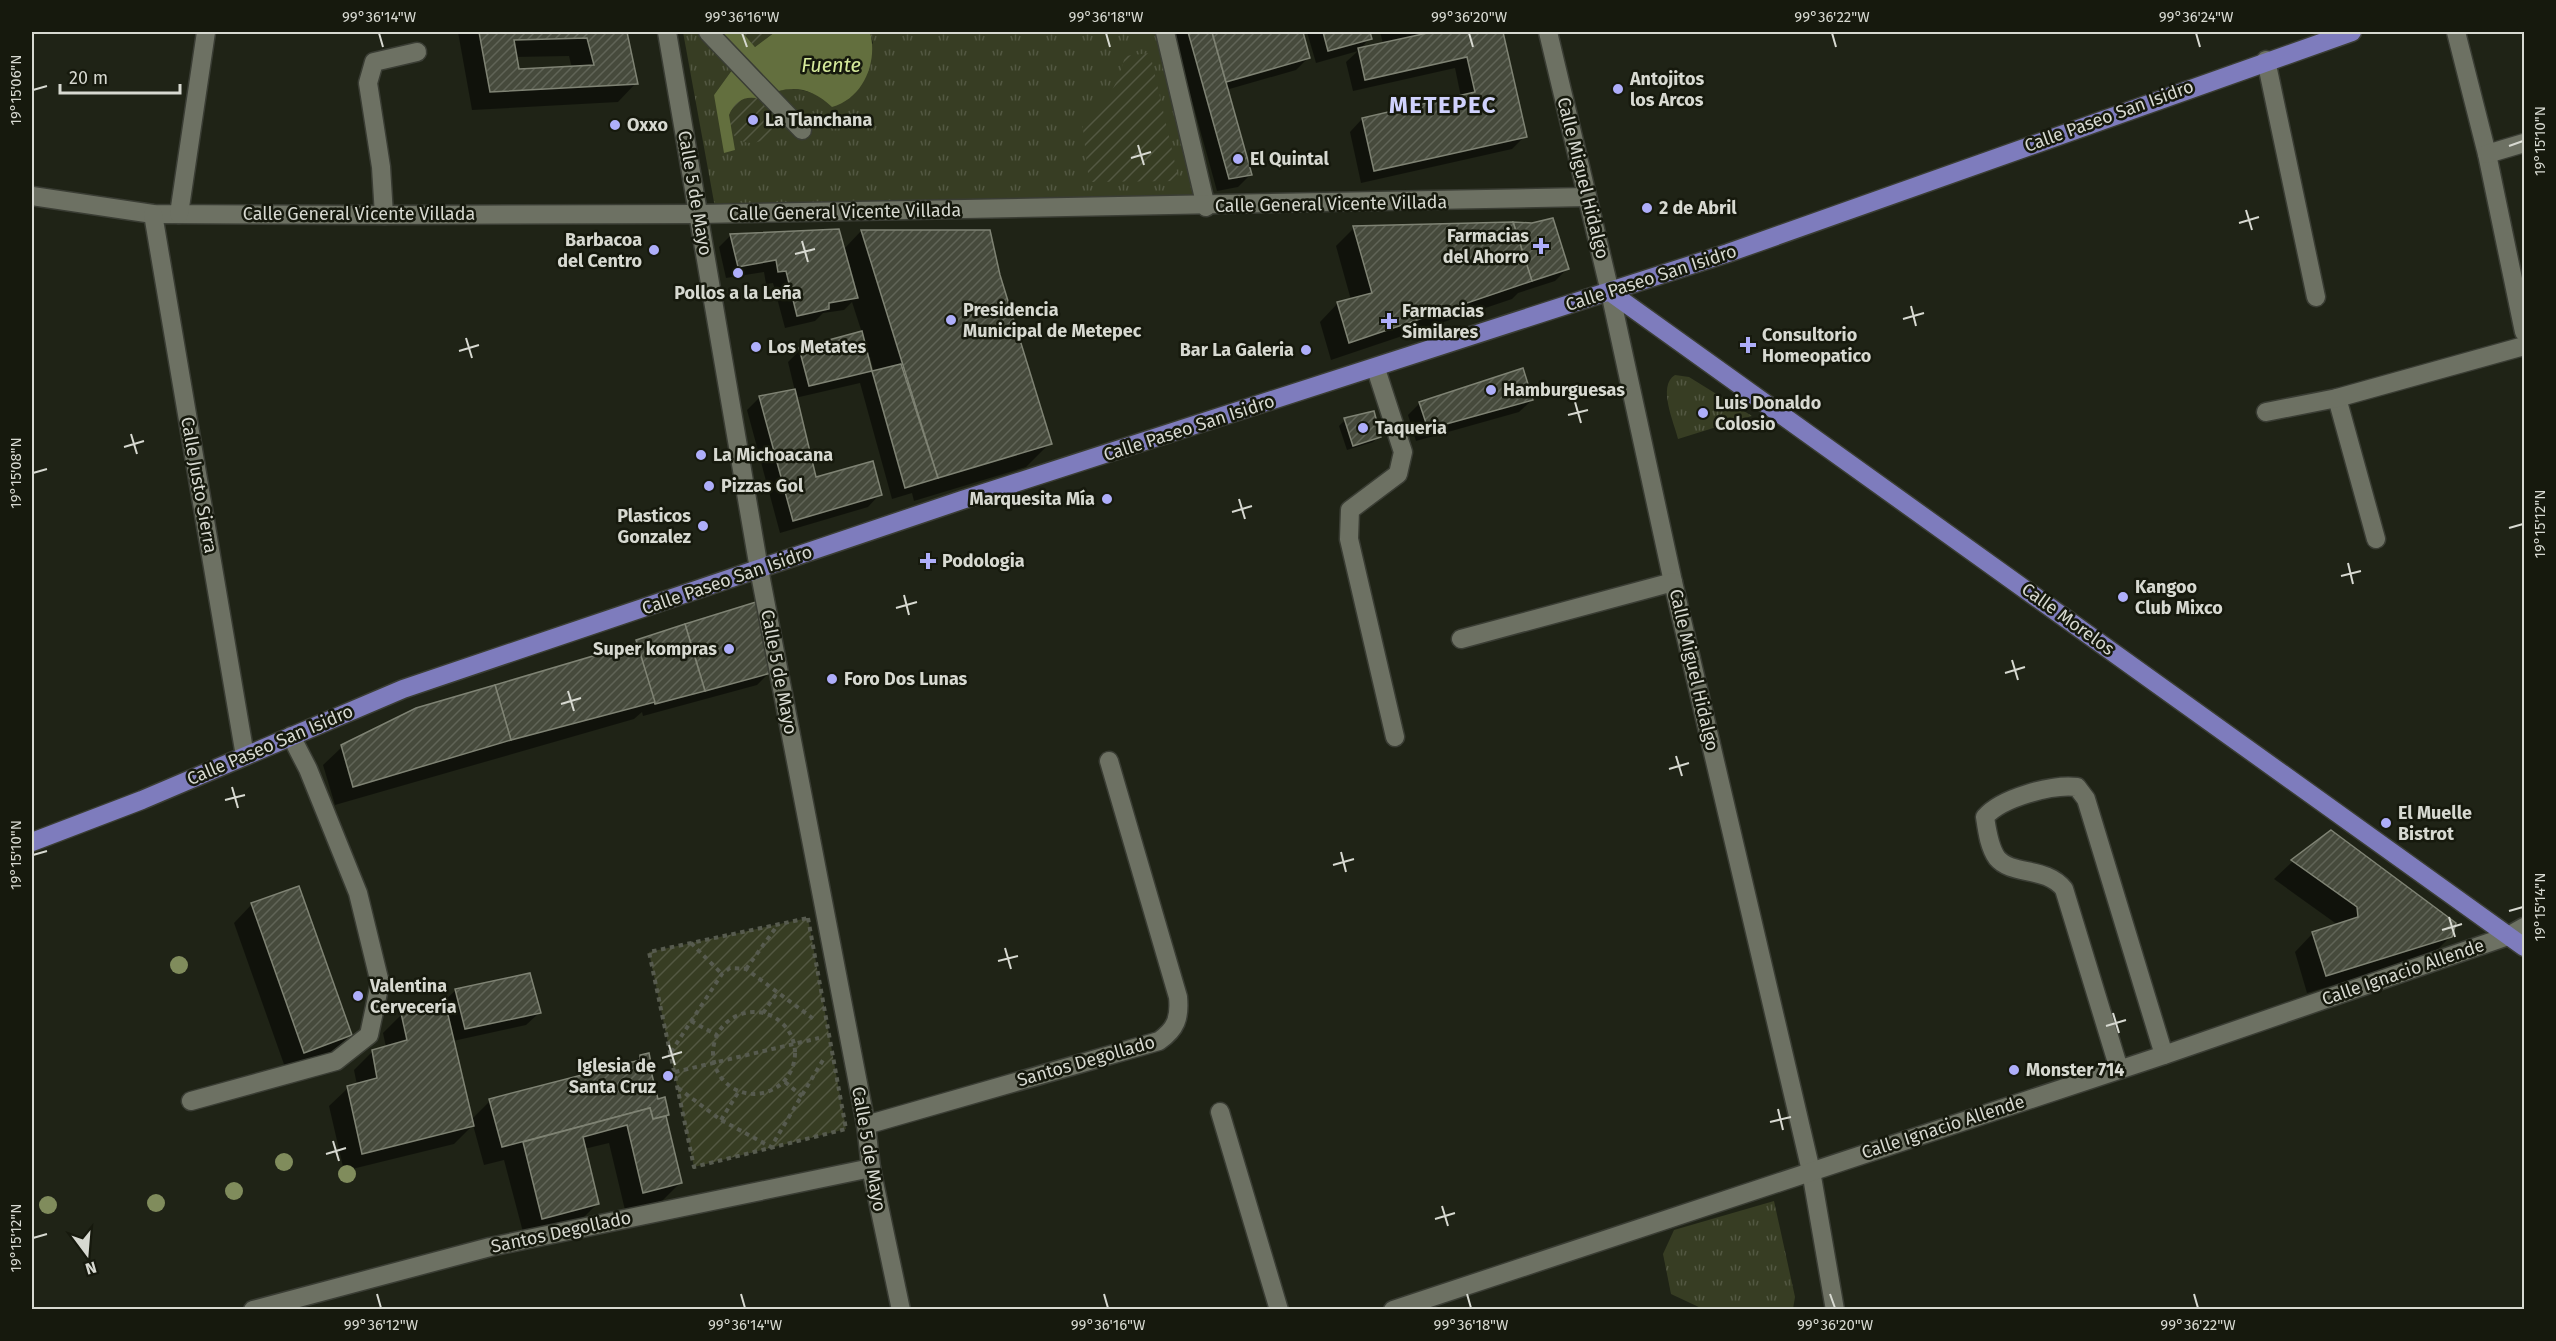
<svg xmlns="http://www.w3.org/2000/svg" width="2556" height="1341" font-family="'Fira Sans',sans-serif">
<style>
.grass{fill:url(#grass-tufts)}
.garden{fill:url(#garden-furrows)}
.water{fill:#636f3e}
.shadow{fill:#0007;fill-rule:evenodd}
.building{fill:url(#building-hatch);stroke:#7f8374;stroke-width:1.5;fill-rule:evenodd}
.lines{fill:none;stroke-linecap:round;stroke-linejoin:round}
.minor-casing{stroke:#3a3d34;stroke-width:21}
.major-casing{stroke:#3a3d34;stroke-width:21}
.path{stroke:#575b4f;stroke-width:4;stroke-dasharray:4.5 4.5;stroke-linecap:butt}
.minor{stroke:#6d7163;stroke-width:18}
.major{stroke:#7e7cbd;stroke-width:18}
.tree{fill:#808c5c}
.ticks{fill:none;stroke:#d7d9d1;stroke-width:2}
.poi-dot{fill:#aeaefa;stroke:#16190d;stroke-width:2}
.labels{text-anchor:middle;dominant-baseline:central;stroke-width:5;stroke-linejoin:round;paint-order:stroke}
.poi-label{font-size:18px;font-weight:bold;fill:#d7d9d1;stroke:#16190d;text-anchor:start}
.street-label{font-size:18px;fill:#d7d9d1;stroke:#16190d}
.water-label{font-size:20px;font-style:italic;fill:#d5e99b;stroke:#16190d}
.district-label{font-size:24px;font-weight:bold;letter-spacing:1.5px;fill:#d0d2fd;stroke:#16190d}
.neatline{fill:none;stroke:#d7d9d1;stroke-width:2}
.ticks-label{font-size:15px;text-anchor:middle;fill:#d7d9d1}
</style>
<defs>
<pattern id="grass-tufts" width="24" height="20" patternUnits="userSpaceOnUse" patternTransform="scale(1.5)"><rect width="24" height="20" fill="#373d23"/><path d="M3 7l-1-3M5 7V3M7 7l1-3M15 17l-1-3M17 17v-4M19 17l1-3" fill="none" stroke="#535842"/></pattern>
<pattern id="garden-furrows" width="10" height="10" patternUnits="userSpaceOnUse" patternTransform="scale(1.5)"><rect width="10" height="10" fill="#373d23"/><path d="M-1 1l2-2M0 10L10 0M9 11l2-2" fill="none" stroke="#535842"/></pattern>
<pattern id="building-hatch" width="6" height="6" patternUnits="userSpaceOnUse" patternTransform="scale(1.5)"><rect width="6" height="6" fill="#464a3c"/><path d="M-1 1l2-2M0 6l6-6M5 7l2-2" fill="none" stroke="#606457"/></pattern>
</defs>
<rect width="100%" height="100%" fill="#1f2316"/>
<g class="grass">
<path d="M683,32H714L740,59L714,95L729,123C761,98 782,76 823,98L873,43L870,32H1159L1200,199L718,224Z"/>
<path d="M1675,375L1689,377L1752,416L1678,439C1674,422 1657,386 1675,375Z"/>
<polygon points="1774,1201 1795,1297 1793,1309 1703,1309 1671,1294 1663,1254 1674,1230"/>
</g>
<g class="garden">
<polygon points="742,32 775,32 755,47"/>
<path d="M1150,53L1179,181L1089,182L1082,120C1107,104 1118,85 1125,56Z"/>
<circle cx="751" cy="120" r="23"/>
<polygon points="808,918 846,1129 694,1167 649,952"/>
</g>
<path class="water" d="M714,32H742L755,47L775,32H870C878,61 864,98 832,107C809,85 787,84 760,99C745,95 735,101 729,115L735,150L724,153L714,95L740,59Z"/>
<g class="shadow">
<path d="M458,32H626L636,83L618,102L472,110ZM569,56L572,68L518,71L515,57Z"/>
<polygon points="1173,32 1301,32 1309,57 1296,70 1226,90 1250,175 1238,187 1217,191"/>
<polygon points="1307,32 1368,32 1370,38 1359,50 1383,43 1380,32 1502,32 1525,136 1512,149 1361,183 1350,132 1362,119 1461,97 1455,68 1353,91 1346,62 1358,51 1316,63"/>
<polygon points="1354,228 1567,269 1555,281 1518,293 1512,299 1331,360 1320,322 1338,303 1351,300 1336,246"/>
<path d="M861,231L988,232L998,275L1050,443L1026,467L914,501L912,493L892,499L860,383L795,398L815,479L880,494L868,507L780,533L747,410L759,398L795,391L788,362L800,350L862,333L852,302L844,310L823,313L815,321L785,328L773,283L766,284L764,272L726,278L719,247L731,235L843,250ZM870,357L874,372L871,373L867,358Z"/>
<polygon points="1532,400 1519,412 1416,441 1408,415 1420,403"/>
<polygon points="1345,420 1379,436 1373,442 1347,450 1339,426"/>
<polygon points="636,641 769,673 757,685 643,716 642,712 634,719 335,805 323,765 342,747 632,646"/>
<polygon points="2331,832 2451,936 2432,955 2307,993 2295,952 2313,933 2338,925 2274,879 2292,862"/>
<polygon points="252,904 350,1035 332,1053 286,1070 234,923"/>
<polygon points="456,990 539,1013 526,1025 453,1041 471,1120 490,1101 633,1064 640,1056 648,1064 657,1100 668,1115 664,1118 680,1183 662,1201 625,1210 609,1143 584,1149 597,1204 579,1222 524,1236 504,1160 484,1165 473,1125 454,1144 344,1171 329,1106 348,1088 357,1085 354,1070 373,1051 386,1047 383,1033 401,1015 443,1002"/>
</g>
<g class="building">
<path d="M479,32H627L638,84L490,92ZM587,38L594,65L519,69L514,40Z"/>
<polygon points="1188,32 1212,32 1252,175 1229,179"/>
<polygon points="1212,32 1303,32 1310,58 1226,82"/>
<polygon points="1323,32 1370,32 1372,39 1328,51"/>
<polygon points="1432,32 1503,32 1527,137 1374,171 1362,118 1475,92 1467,57 1365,80 1358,48"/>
<polygon points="1553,218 1569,269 1532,281 1513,222 1532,223"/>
<polygon points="1513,222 1532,281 1349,343 1337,302 1372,293 1353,226"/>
<polygon points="839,229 858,298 829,303 829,309 797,316 786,271 778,272 776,260 738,267 730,234"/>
<polygon points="861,230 990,230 1000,275 1052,444 938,478"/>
<polygon points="862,331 872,371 809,386 799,348"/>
<polygon points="901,364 938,478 905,488 872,371"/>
<polygon points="1523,368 1533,400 1428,429 1419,402"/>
<polygon points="795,389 816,477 873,461 882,495 793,521 759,396"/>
<polygon points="1374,411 1381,437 1353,446 1344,418"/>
<polygon points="756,602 771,673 705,691 685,624"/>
<polygon points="685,624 705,691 655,704 636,640"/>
<polygon points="637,643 655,702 511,740 495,685"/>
<polygon points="495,685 511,740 353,787 341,745 416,708"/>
<polygon points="2331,830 2456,923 2452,937 2326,976 2312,932 2358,917 2357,907 2291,860"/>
<polygon points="299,886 352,1035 304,1053 251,903"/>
<polygon points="530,973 541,1013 465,1029 455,989"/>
<polygon points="445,1002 474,1126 362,1154 347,1086 377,1078 372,1050 407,1040 401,1013"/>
<polygon points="649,1053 651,1063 649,1063 658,1099 665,1097 669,1115 653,1119 650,1108 502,1147 489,1099 640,1060 640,1055"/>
<polygon points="650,1108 653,1119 666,1116 682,1183 643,1193 627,1125 583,1137 599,1204 542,1219 523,1142"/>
</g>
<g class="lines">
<defs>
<g id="minor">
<polyline points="667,32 759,569 866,1125 871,1168 901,1310"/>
<polyline points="708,32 802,130"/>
<polyline points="1165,32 1206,207"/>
<polyline points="1548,32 1610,292 1673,582 1811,1171 1835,1310"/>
<polyline points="2456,32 2487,154 2524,332"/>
<polyline points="2266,60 2316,297"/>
<polyline points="2487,154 2524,143"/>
<polyline points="32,196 153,214 384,215 699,214 1587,197"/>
<polyline points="153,214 245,756"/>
<polyline points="179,214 206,32"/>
<polyline points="384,215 381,167 368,83 374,62 417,52"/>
<polyline points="1376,369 1403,452 1398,474 1350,510 1349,539 1395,737"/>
<polyline points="2337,398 2376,539"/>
<polyline points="2266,412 2337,398 2524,346"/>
<polyline points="1461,639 1673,582"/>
<path d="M2119,1069L2064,889C2046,866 2012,876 1997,858C1989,847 1987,830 1985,817C2001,798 2052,784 2077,787L2086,799L2164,1055"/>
<polyline points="191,1101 336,1061 369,1035 380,983 358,893 308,769 291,736"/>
<polyline points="1220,1112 1279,1310"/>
<path d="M866,1125L1159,1041C1176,1029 1180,1018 1178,997L1109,761"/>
<polyline points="253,1310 490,1247 871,1168"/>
<polyline points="1393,1310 2164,1055 2508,936 2524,927"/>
</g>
<g id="major">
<polyline points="1610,292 2524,947"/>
<polyline points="32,842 142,800 403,689 962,500 1728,253 2352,32"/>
</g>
</defs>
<use href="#minor" class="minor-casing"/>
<use href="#major" class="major-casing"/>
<g class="path">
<polygon points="808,918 846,1129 694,1167 649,952"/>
<polyline points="691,943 722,974"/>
<polyline points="746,969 777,926"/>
<circle cx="754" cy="1053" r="41"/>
<polyline points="763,1013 777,993"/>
<polyline points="691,1021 717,1035"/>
<polyline points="671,1052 722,974 730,968 746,969 815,1020"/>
<polyline points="675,1072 819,1038"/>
<polyline points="785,1082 803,1097"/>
<polyline points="678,1088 721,1120 771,1147 823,1060"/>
<polyline points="721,1120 739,1091"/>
</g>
<use href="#minor" class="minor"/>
<use href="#major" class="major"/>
</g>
<g class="tree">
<circle cx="179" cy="965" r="9"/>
<circle cx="284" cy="1162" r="9"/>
<circle cx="347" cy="1174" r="9"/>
<circle cx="234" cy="1191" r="9"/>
<circle cx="156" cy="1203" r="9"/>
<circle cx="48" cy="1205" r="9"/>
</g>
<path class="ticks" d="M379,33L383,47M742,33L747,47M1106,33L1110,47M1469,33L1473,47M1832,33L1836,47M2196,33L2200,47M33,90L47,86M1138,145L1144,165M2509,146L2523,141M1131,158L1151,152M2246,210L2252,230M2239,223L2259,217M802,241L808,262M795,254L815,249M1911,306L1916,326M1903,319L1924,313M466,338L472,358M459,351L479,345M1575,402L1581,423M1568,415L1588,410M131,434L137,454M124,447L144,441M33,473L47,469M1239,499L1245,519M1232,512L1252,506M2509,528L2523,524M2348,563L2353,584M2341,576L2361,571M904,595L909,615M896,608L917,602M2012,660L2018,680M2005,673L2025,667M568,691L574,711M561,704L581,698M1676,756L1682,776M1669,769L1689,763M232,787L238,808M225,800L245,795M1341,852L1346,872M33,855L47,851M1333,865L1354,859M2509,911L2523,907M2449,917L2455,937M2442,930L2462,924M1005,948L1011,969M998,961L1018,956M2113,1013L2119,1033M2106,1026L2126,1020M669,1045L675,1065M662,1058L682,1052M1778,1109L1783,1130M1770,1122L1791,1117M333,1141L339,1161M326,1154L346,1148M1442,1206L1448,1226M1435,1219L1455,1213M33,1238L47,1234M377,1294L381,1308M741,1294L745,1308M1104,1294L1108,1308M1467,1294L1471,1308M1830,1294L1835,1308M2194,1294L2198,1308"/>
<g class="poi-dot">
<circle cx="1618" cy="89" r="6"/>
<circle cx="753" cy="120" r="6"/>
<circle cx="615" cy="125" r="6"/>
<circle cx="1238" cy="159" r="6"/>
<circle cx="1647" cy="208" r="6"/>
<path d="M1538 237h6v6h6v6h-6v6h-6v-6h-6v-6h6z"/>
<circle cx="654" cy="250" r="6"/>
<circle cx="738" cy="273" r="6"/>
<circle cx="951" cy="320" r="6"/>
<path d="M1386 312h6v6h6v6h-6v6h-6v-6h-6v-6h6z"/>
<path d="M1745 336h6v6h6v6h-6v6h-6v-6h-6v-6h6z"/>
<circle cx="756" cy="347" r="6"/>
<circle cx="1306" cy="350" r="6"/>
<circle cx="1491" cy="390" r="6"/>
<circle cx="1703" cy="413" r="6"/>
<circle cx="1363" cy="428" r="6"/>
<circle cx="701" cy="455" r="6"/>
<circle cx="709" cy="486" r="6"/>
<circle cx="1107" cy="499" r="6"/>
<circle cx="703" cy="526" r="6"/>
<path d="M925 552h6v6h6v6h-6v6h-6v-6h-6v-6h6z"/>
<circle cx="2123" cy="597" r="6"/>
<circle cx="729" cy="649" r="6"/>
<circle cx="832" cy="679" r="6"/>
<circle cx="2386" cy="823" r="6"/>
<circle cx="358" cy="996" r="6"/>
<circle cx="2014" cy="1070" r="6"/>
<circle cx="668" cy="1076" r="6"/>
</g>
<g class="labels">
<g class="poi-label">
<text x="1630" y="79">Antojitos<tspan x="1630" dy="21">los Arcos</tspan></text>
<text x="765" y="120">La Tlanchana</text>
<text x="627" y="125">Oxxo</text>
<text x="1250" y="159">El Quintal</text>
<text x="1659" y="208">2 de Abril</text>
<text x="1529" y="236" text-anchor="end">Farmacias<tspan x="1529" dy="21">del Ahorro</tspan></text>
<text x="642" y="240" text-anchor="end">Barbacoa<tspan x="642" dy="21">del Centro</tspan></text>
<text x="738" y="293" text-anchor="middle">Pollos a la Leña</text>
<text x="963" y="310">Presidencia<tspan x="963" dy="21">Municipal de Metepec</tspan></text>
<text x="1402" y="311">Farmacias<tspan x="1402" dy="21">Similares</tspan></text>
<text x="1762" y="335">Consultorio<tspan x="1762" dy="21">Homeopatico</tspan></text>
<text x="768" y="347">Los Metates</text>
<text x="1294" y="350" text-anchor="end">Bar La Galeria</text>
<text x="1503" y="390">Hamburguesas</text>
<text x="1715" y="403">Luis Donaldo<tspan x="1715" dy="21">Colosio</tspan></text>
<text x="1375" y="428">Taqueria</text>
<text x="713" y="455">La Michoacana</text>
<text x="721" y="486">Pizzas Gol</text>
<text x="1095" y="499" text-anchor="end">Marquesita Mía</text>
<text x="691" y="516" text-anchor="end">Plasticos<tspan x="691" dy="21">Gonzalez</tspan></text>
<text x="942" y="561">Podologia</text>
<text x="2135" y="587">Kangoo<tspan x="2135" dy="21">Club Mixco</tspan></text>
<text x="717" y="649" text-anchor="end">Super kompras</text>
<text x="844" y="679">Foro Dos Lunas</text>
<text x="2398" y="813">El Muelle<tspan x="2398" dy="21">Bistrot</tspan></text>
<text x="370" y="986">Valentina<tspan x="370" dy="21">Cervecería</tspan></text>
<text x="656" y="1066" text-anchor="end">Iglesia de<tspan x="656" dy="21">Santa Cruz</tspan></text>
<text x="2026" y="1070">Monster 714</text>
</g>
<g class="street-label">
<text transform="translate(2109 116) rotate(-20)">Calle Paseo San Isidro</text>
<text transform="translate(1583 178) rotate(76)">Calle Miguel Hidalgo</text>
<text transform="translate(695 193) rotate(80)">Calle 5 de Mayo</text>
<text transform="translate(1331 204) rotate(-1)">Calle General Vicente Villada</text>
<text transform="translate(845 212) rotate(-1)">Calle General Vicente Villada</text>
<text x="359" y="214">Calle General Vicente Villada</text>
<text transform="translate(1651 278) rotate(-18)">Calle Paseo San Isidro</text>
<text transform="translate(1189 428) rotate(-18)">Calle Paseo San Isidro</text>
<text transform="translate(199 485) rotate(80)">Calle Justo Sierra</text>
<text transform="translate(727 580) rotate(-19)">Calle Paseo San Isidro</text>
<text transform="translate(2068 619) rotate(36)">Calle Morelos</text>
<text transform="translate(1694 670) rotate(77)">Calle Miguel Hidalgo</text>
<text transform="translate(779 672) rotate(79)">Calle 5 de Mayo</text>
<text transform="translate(270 745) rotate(-23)">Calle Paseo San Isidro</text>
<text transform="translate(2403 972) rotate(-19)">Calle Ignacio Allende</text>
<text transform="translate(1086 1061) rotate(-16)">Santos Degollado</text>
<text transform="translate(1943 1127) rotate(-18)">Calle Ignacio Allende</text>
<text transform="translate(869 1149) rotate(80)">Calle 5 de Mayo</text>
<text transform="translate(561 1232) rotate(-12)">Santos Degollado</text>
</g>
<g class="water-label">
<text x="831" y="65">Fuente</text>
</g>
<g class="district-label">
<text x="1443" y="105">METEPEC</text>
</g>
</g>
<rect width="2556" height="1341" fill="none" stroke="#16190d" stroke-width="66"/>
<g transform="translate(87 1254) rotate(164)" stroke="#16190d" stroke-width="4.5" paint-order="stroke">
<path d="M0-4.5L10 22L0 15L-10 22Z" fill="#d7d9d1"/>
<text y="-9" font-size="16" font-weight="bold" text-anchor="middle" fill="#d7d9d1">N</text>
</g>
<path d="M60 84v9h120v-9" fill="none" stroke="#d7d9d1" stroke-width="3"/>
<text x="69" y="84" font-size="18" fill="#d7d9d1" stroke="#16190d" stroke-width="4.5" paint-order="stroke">20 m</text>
<rect x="33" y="33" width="2490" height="1275" class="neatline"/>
<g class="ticks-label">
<text x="379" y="22">99°36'14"W</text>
<text x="742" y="22">99°36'16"W</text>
<text x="1106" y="22">99°36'18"W</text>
<text x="1469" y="22">99°36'20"W</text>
<text x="1832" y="22">99°36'22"W</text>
<text x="2196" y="22">99°36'24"W</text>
<text transform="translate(16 90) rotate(-90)" y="5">19°15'06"N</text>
<text transform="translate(2540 141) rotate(-90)" y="5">19°15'10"N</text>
<text transform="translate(16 473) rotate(-90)" y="5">19°15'08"N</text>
<text transform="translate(2540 524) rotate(-90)" y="5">19°15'12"N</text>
<text transform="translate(16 855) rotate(-90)" y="5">19°15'10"N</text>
<text transform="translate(2540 907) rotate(-90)" y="5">19°15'14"N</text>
<text transform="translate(16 1238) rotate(-90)" y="5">19°15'12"N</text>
<text x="381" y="1330">99°36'12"W</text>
<text x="745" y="1330">99°36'14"W</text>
<text x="1108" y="1330">99°36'16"W</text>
<text x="1471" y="1330">99°36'18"W</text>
<text x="1835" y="1330">99°36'20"W</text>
<text x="2198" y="1330">99°36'22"W</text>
</g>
</svg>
